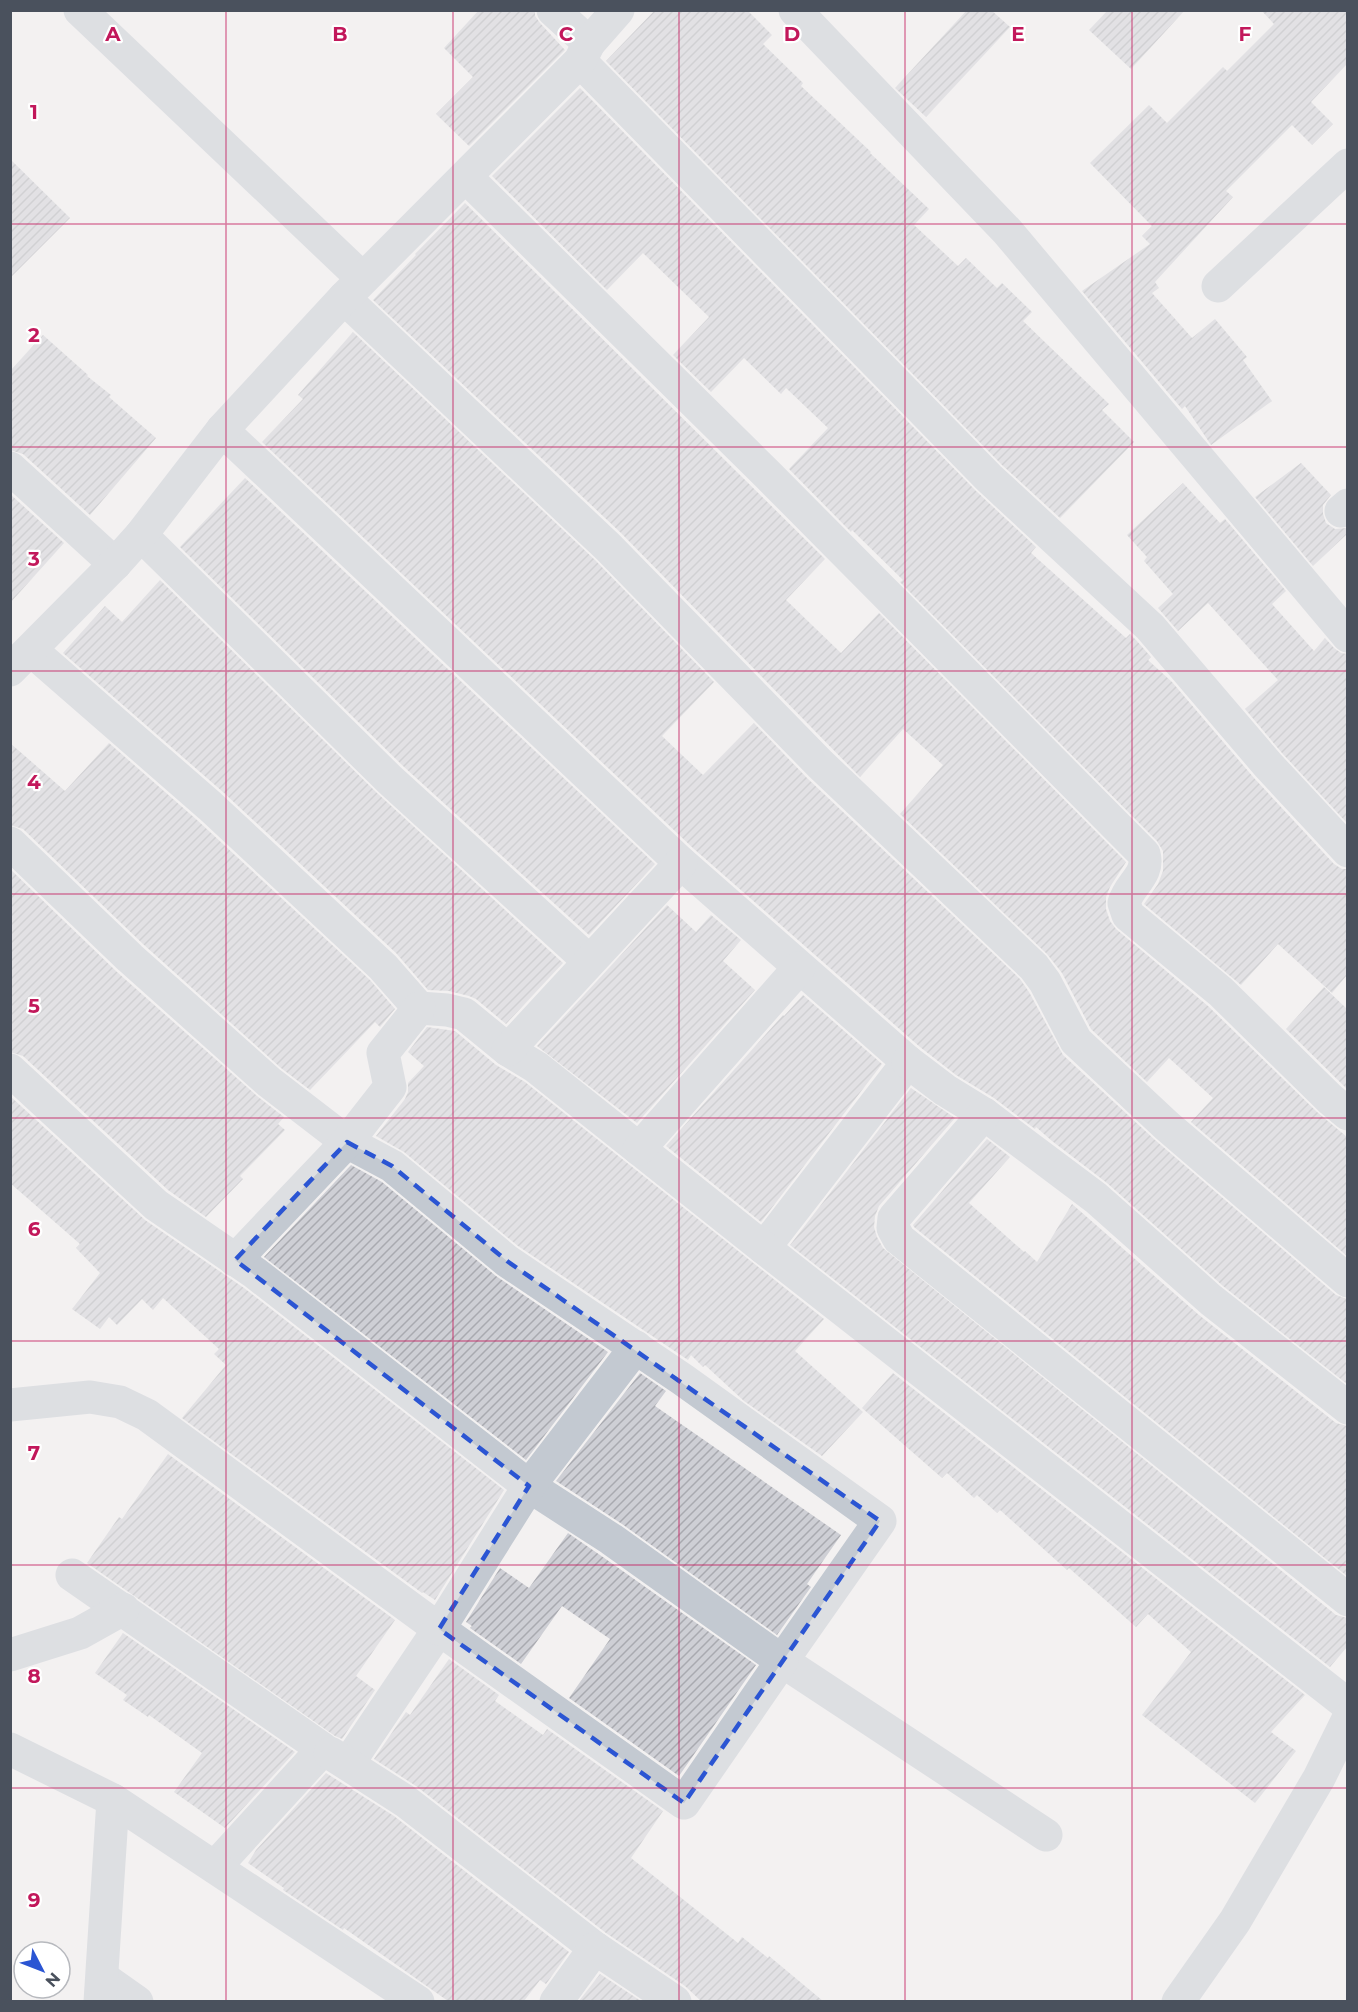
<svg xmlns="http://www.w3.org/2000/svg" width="1358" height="2012" font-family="Montserrat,sans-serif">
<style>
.building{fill:url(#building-hatch)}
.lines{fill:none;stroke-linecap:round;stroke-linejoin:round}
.minor{stroke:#c3c9d1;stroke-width:33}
.marked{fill:none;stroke:#2b55d3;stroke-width:4.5;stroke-dasharray:12 8;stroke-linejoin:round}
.grid{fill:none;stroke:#c2185b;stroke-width:1.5;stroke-opacity:0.55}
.grid-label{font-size:20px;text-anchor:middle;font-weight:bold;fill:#c2185b;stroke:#fff;stroke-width:4.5;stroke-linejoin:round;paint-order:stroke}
</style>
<defs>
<pattern id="building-hatch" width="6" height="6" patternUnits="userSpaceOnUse" patternTransform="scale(1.5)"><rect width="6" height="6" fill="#cecfd5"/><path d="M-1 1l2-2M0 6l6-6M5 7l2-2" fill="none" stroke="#a9aab0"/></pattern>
</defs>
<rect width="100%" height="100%" fill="#f3f1f1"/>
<g class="building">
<polygon points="479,10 535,10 535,16 540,23 565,50 469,146 436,114 473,77 444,48"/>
<polygon points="655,10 747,10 772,35 763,44 803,83 801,86 871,152 870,153 929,209 914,225 958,266 966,258 997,288 1002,283 1032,312 1023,321 1109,404 1102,410 1134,442 1060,518 1002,465 606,61"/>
<polygon points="967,10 991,10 1010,27 926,117 895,88"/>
<polygon points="1108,10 1185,10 1131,69 1089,30"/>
<polygon points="1261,10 1347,10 1347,64 1311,102 1333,124 1312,145 1292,125 1226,191 1233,197 1155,282 1159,288 1152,293 1192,338 1215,319 1247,357 1243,360 1272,401 1211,445 1185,406 1182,409 1082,291 1150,244 1142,236 1152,226 1090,163 1149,105 1167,123 1223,67 1227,71 1274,24"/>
<polygon points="580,88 976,491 1036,547 1031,553 1126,638 1130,634 1136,640 1151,657 1148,660 1172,682 1254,778 1334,864 1342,869 1347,869 1347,975 1332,993 1278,944 1241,985 1144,904 1158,884 1163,871 1163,851 1157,841 900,582 903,580 852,530 851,532 789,469 828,428 786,388 781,394 744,358 711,392 673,355 709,317 643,253 607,290 492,176"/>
<polygon points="10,159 70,218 10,278"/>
<polygon points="465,203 825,559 786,600 841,653 879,613 1126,862 1110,887 1106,897 1106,909 1110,921 1116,929 1208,1006 1317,1112 1347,1137 1347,1256 1191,1122 1213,1098 1169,1058 1147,1082 1091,1029 1062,973 1047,954 900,814 943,765 903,729 860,777 621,533 373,300 416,255 415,254"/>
<polygon points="353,332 595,560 714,682 662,736 703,775 754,723 807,778 1020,979 1029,992 1063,1055 1155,1140 1336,1295 1347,1299 1347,1384 1223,1286 1107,1183 1052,1141 1036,1127 1035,1129 994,1098 956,1075 920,1047 694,849 262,442 303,399 298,395"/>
<polygon points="43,335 88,375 87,376 111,395 109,397 156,438 90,515 23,454 10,450 10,371"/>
<polygon points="1301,463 1331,495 1323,505 1323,514 1326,523 1335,529 1347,528 1347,534 1313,566 1255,497"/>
<polygon points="245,478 655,864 589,935 403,766 180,547"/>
<polygon points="1183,483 1220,523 1225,519 1286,591 1272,604 1314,651 1325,638 1334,648 1341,653 1347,654 1347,823 1282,753 1245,709 1278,680 1208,603 1178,631 1158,608 1173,594 1144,561 1147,557 1127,535"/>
<polygon points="10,494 64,543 10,603"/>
<polygon points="160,580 377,793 563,963 506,1024 476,999 469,996 449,991 428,990 396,953 223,792 63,653 105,606 122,622"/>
<polygon points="10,743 65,791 109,743 197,820 370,980 395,1009 380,1027 375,1022 310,1090 281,1068 143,944 23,829 10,825"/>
<polygon points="10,869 117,972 257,1096 284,1117 278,1124 285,1130 240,1176 243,1179 206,1217 168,1190 23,1056 10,1052"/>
<polygon points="667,905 696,932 711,915 741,940 723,961 755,990 637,1123 537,1046"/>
<polygon points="1324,987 1347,1009 1347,1089 1286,1029"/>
<polygon points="803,995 882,1064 761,1222 666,1146 783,1015 784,1016"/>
<polygon points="427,1027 455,1031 496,1065 525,1082 824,1319 795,1351 863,1412 822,1456 744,1401 705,1365 703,1367 691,1355 688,1360 518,1246 404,1152 376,1136 405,1099 408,1092 408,1083 424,1066 408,1052"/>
<polygon points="911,1088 955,1118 879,1206 875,1216 874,1227 877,1237 883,1248 1336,1615 1347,1618 1347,1647 1330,1667 790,1245"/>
<polygon points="10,1096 145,1220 244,1288 504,1490 435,1600 423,1592 422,1593 182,1418 226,1365 214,1354 219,1349 163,1298 153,1310 142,1299 117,1325 109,1317 100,1329 72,1309 100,1273 76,1248 80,1244 10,1183"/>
<polygon points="987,1139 1010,1157 969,1203 1024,1252 1025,1251 1037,1262 1072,1204 1199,1315 1336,1423 1347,1426 1347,1576 914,1227 913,1225"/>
<polygon points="351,1165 382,1182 496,1276 608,1352 526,1460 264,1257"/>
<polygon points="640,1373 666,1391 655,1406 841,1535 807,1584 811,1587 777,1635 622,1524 556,1481"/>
<polygon points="893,1373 1305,1695 1271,1732 1296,1751 1255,1803 1142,1715 1191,1652 1148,1614 1136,1627 1069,1568 1067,1570 1000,1510 997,1513 977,1495 974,1498 947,1473 942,1478 862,1408"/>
<polygon points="168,1454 395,1620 356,1676 375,1690 342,1739 335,1736 87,1563 119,1517 122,1519"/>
<polygon points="568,1533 600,1555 756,1665 679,1776 569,1698 610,1639 562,1606 521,1664 470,1628 472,1626 466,1622 500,1568 529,1588"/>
<polygon points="123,1633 295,1752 225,1828 174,1792 202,1753 149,1715 148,1717 123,1700 127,1695 95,1673"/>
<polygon points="449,1659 499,1695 495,1701 543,1735 547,1729 663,1811 631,1858 738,1943 742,1937 768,1958 769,1956 823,2001 701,2001 685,1986 606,1933 416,1786 374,1759 406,1712 410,1715"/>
<polygon points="326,1773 394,1816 569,1952 546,1984 540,1980 524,2001 448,2001 344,1928 343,1930 283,1890 284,1888 248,1863 256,1850"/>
<polygon points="600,1974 641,2001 579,2001"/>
</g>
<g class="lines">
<g class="minor">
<polyline points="80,10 362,278"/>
<polyline points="553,10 589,43"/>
<polyline points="795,10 1007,231 1348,636"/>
<polyline points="580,61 989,478 1150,627 1268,765 1348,851"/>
<path d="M466,177L768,475L1144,854C1150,875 1129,884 1124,903L1128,915L1221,992L1330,1099L1348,1114"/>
<polyline points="1218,286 1348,165"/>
<polyline points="344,298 608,547 820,764 1034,967 1045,982 1076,1041 1167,1126 1348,1281"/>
<polyline points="222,430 681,863 908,1062 764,1248"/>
<polyline points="10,468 115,564"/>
<polyline points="1341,511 1348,505"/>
<polyline points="141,535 390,780 589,961"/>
<polyline points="31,650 210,806 383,967 419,1008 447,1010 464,1014 508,1050 536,1067 764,1248 1348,1705"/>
<polyline points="10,670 115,564 141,535 222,430 344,298 580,61 589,43 618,10"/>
<polyline points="10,843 130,958 269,1082 347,1142 392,1166 507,1261 682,1379 880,1521 782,1661 1046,1835"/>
<polyline points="508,1050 681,863"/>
<polyline points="908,1062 945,1090 984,1114 1096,1198 1211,1300 1348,1408"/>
<polyline points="10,1070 156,1205 255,1273 529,1486 611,1539 782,1661 684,1803 439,1629 348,1764"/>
<polyline points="984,1114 894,1218 893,1228 899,1239 1348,1600"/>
<polyline points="639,1149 799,968"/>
<polyline points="235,1260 347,1142 390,1087 383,1053 419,1008"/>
<polyline points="10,1405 90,1397 120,1402 147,1415 439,1629 529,1486 636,1347"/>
<polyline points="72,1575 323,1749 215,1867"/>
<polyline points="10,1655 80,1633 123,1609"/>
<polyline points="10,1749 113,1800"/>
<polyline points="330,1753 405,1801 595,1948 675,2002"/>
<polyline points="103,1978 137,2002"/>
<polyline points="100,2002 113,1800 418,2002"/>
<polyline points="556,2002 595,1948"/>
<polyline points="1178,2002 1235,1921 1319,1778 1348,1719"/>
</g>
</g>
<path d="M0 0H1358V2012H0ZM347,1142L392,1166L507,1261L880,1521L684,1803L439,1629L529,1486L235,1260Z" fill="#f3f1f1" fill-opacity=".55" fill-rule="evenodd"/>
<path class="marked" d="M347,1142L392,1166L507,1261L880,1521L684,1803L439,1629L529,1486L235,1260Z"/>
<path class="grid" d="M226,10V2002M453,10V2002M679,10V2002M905,10V2002M1132,10V2002M10,224H1348M10,447H1348M10,671H1348M10,894H1348M10,1118H1348M10,1341H1348M10,1565H1348M10,1788H1348"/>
<g class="grid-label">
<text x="113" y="41">A</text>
<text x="340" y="41">B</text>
<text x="566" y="41">C</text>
<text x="792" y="41">D</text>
<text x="1018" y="41">E</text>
<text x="1245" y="41">F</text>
<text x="34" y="119">1</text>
<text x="34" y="342">2</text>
<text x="34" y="566">3</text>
<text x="34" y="789">4</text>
<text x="34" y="1013">5</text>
<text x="34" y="1236">6</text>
<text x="34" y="1460">7</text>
<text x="34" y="1683">8</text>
<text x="34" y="1907">9</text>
</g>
<rect width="1358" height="2012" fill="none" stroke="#4a515d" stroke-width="24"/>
<g transform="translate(42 1970) rotate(132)"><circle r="28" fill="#ffffff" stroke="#b7b9be" stroke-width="1.5"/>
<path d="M0-4.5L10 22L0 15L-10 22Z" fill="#2b55d3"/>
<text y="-9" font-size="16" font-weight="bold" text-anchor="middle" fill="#4a515d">N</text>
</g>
</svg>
